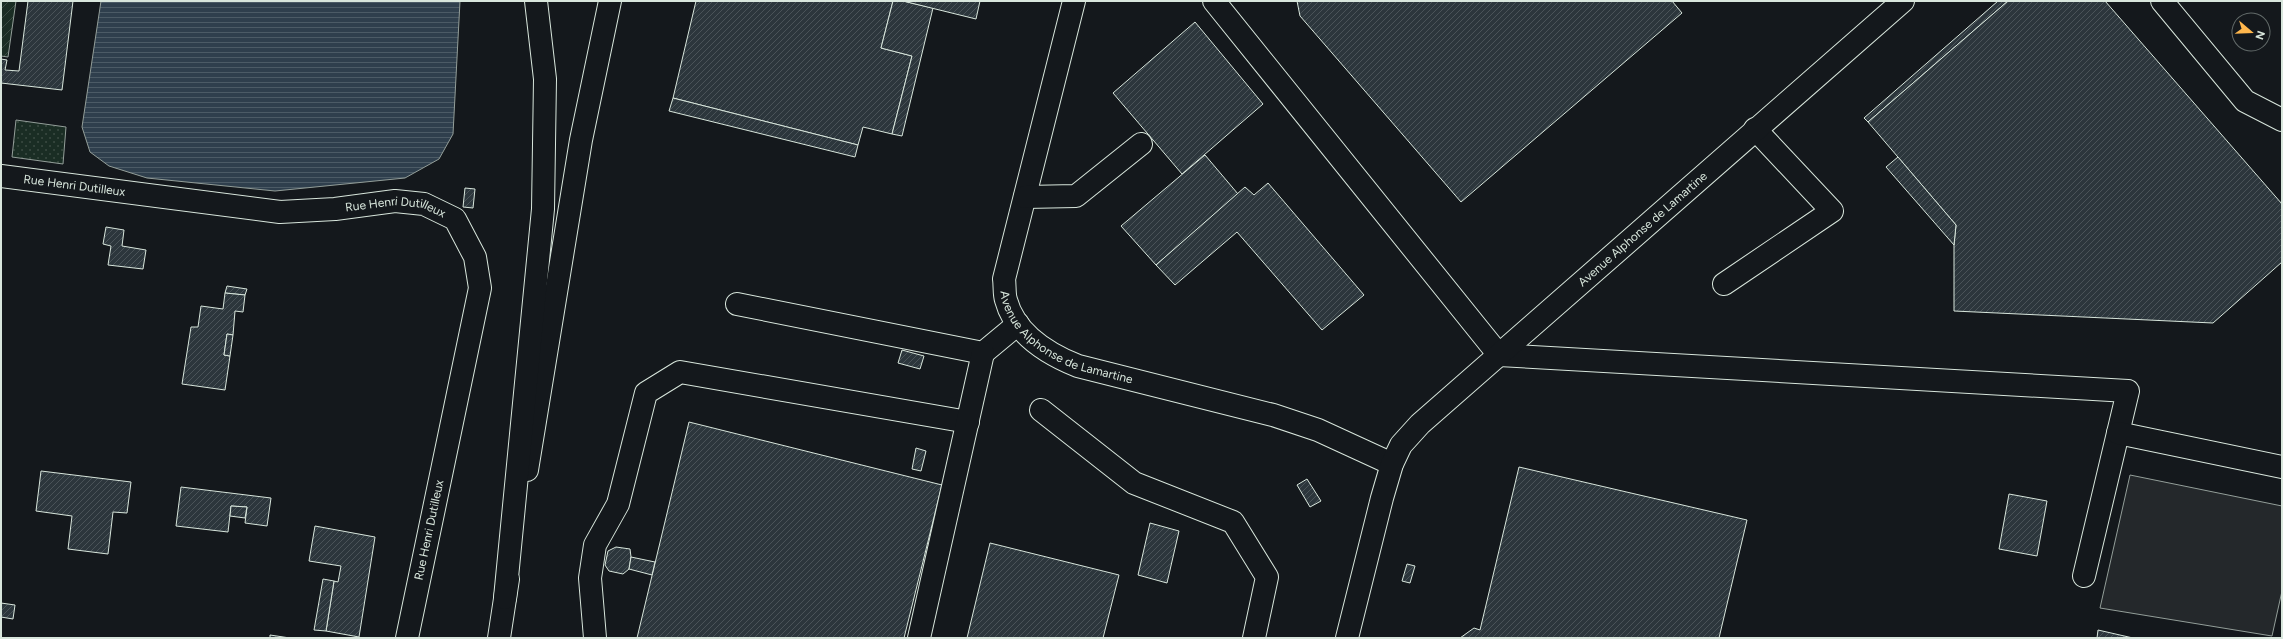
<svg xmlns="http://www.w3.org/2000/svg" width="2283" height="639" font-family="Figtree,sans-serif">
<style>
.grass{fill:url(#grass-dots);stroke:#939e99}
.garden{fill:url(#garden-furrows);stroke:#939e99}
.parking{fill:#24282b;stroke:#939e99}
.water{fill:url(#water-rules);stroke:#939e99}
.building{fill:url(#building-hatch);stroke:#d8e6dc}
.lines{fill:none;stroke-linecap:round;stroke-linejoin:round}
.minor-casing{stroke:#d8e6dc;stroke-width:24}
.major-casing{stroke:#d8e6dc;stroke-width:24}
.highway-casing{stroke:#d8e6dc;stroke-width:24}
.minor{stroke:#14181c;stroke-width:22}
.major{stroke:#14181c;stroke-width:22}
.highway{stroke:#14181c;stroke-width:22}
.labels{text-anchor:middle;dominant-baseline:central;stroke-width:3;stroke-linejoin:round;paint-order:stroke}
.street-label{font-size:12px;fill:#d8e6dc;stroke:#14181c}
</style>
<defs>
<pattern id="grass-dots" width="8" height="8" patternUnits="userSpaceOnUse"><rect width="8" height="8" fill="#1a2d24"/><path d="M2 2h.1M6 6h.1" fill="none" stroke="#3b4b43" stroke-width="1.8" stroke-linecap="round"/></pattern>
<pattern id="garden-furrows" width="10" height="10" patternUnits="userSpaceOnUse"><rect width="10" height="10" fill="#1a2d24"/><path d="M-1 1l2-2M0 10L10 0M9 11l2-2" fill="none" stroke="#3b4b43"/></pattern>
<pattern id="water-rules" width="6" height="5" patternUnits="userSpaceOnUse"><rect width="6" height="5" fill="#2f3f4d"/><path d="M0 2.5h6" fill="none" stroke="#4c5b66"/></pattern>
<pattern id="building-hatch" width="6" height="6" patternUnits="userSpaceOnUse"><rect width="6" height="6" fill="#2c363c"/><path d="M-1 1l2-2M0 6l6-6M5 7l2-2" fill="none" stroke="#4a5358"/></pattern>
</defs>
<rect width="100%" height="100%" fill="#14181c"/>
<polygon class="grass" points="16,120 66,127 63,164 12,157"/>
<polygon class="garden" points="1,1 16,1 8,57 1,56"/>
<polygon class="parking" points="2130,475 2282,506 2282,591 2272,636 2100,608"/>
<polygon class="water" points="101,1 460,1 453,134 439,159 405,178 275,191 147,178 109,166 90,152 82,127"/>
<g class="building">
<polygon points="28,1 73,1 62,90 1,83 1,59 7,60 5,70 19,71"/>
<polygon points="696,1 893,1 881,48 912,56 892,134 863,127 858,145 673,98"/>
<polygon points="893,1 903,1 933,8 902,136 892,134 912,56 881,48"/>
<polygon points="903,1 980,1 976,19"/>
<polygon points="1297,1 1672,1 1682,13 1461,202 1300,16"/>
<polygon points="1998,1 2008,1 1868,122 1864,118"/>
<polygon points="2008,1 2105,1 2282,204 2282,262 2213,323 1954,311 1954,245 1956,225 1868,122"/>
<polygon points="1195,22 1263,104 1182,174 1113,93"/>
<polygon points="673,98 858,145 855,157 669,111"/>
<polygon points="1205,155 1238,194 1156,265 1121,226"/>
<polygon points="1898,157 1956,225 1954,245 1886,167"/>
<polygon points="1268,183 1364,295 1322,330 1237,232 1175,285 1156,265 1245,187 1254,195"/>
<polygon points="465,188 475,189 473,208 463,207"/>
<polygon points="106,227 124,230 122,246 146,250 143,269 108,265 111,246 103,244"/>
<polygon points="227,286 247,289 245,295 225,293"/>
<polygon points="225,293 245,295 243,312 235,311 233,335 227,334 224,355 230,356 225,390 182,384 191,327 198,327 201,306 223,309"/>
<polygon points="227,334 233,335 230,356 224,355"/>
<polygon points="902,350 924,356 920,369 898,363"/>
<polygon points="689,422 942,485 904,638 637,638"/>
<polygon points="916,448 926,451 921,471 912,469"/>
<polygon points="1519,467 1747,520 1719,638 1460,638 1474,628 1480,630"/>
<polygon points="41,471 131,482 127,513 113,512 108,554 68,549 72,516 36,511"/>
<polygon points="1307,479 1321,501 1310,507 1297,485"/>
<polygon points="181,487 271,498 267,526 245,523 247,507 231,506 228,532 176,526"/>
<polygon points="2009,494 2047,501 2037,556 1999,549"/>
<polygon points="231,506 247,507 245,518 230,516"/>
<polygon points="1150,523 1179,531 1167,583 1138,575"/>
<polygon points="315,526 375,537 359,637 326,631 334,581 338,582 341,566 309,561"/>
<polygon points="990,543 1119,575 1103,638 967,638"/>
<polygon points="616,547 630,549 631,557 629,569 623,574 609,571 605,565 608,551"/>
<polygon points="631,557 655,562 652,575 629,569"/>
<polygon points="1407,564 1415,566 1410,583 1402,581"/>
<polygon points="323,579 334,581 326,631 314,630"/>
<polygon points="1,603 15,605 13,619 1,617"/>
<polygon points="2098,630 2133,638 2097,638"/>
<polygon points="270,635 290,638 270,638"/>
</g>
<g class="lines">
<defs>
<g id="minor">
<path id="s1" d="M1074,1L1004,279C1005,285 1004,294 1006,300C1015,334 1048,354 1078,366L1273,415L1318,430L1392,464"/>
<polyline points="1214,1 1499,355 2128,391 2084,576"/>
<polyline points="2162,1 2245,101 2282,120"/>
<path id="s2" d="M1,176L280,212L335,209L395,201L424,204L455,219L475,257L480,288L407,638"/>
<polyline points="1025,197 1076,196 1141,144"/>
<polyline points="1724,284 1832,211 1755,129"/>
<polyline points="737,304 983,353 1018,324"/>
<polyline points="1041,410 1134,483 1233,522 1267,577 1254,638"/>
<polyline points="2118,433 2282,467"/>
<polyline points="595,638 590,578 595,545 618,504 646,393 680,372 968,422"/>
<polyline points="919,638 983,353"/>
<path id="s3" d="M1347,638L1382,498L1392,464L1401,445L1420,424L1903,1"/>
</g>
<g id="major">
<polyline points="527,470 581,140 610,1"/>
<polyline points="499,638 508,579"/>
</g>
<polyline id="highway" points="505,598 543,209 545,79 536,1"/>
</defs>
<use href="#minor" class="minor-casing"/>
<use href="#major" class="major-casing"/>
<use href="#highway" class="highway-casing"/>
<use href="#minor" class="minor"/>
<use href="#major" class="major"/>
<use href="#highway" class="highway"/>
</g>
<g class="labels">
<g class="street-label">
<text stroke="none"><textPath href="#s2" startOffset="74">Rue Henri Dutilleux</textPath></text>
<text stroke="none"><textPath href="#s2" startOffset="398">Rue Henri Dutilleux</textPath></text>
<text stroke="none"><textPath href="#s3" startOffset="525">Avenue Alphonse de Lamartine</textPath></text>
<text stroke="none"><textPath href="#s1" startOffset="382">Avenue Alphonse de Lamartine</textPath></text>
<text transform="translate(429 530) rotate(-78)">Rue Henri Dutilleux</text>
</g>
</g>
<rect width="2283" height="639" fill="none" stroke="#d8e6dc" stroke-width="4"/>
<g transform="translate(2251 32) rotate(109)"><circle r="19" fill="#14181c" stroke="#626a69"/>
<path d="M0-3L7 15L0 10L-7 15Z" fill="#ffb74d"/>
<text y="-6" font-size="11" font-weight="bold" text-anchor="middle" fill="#d8e6dc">N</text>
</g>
</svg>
